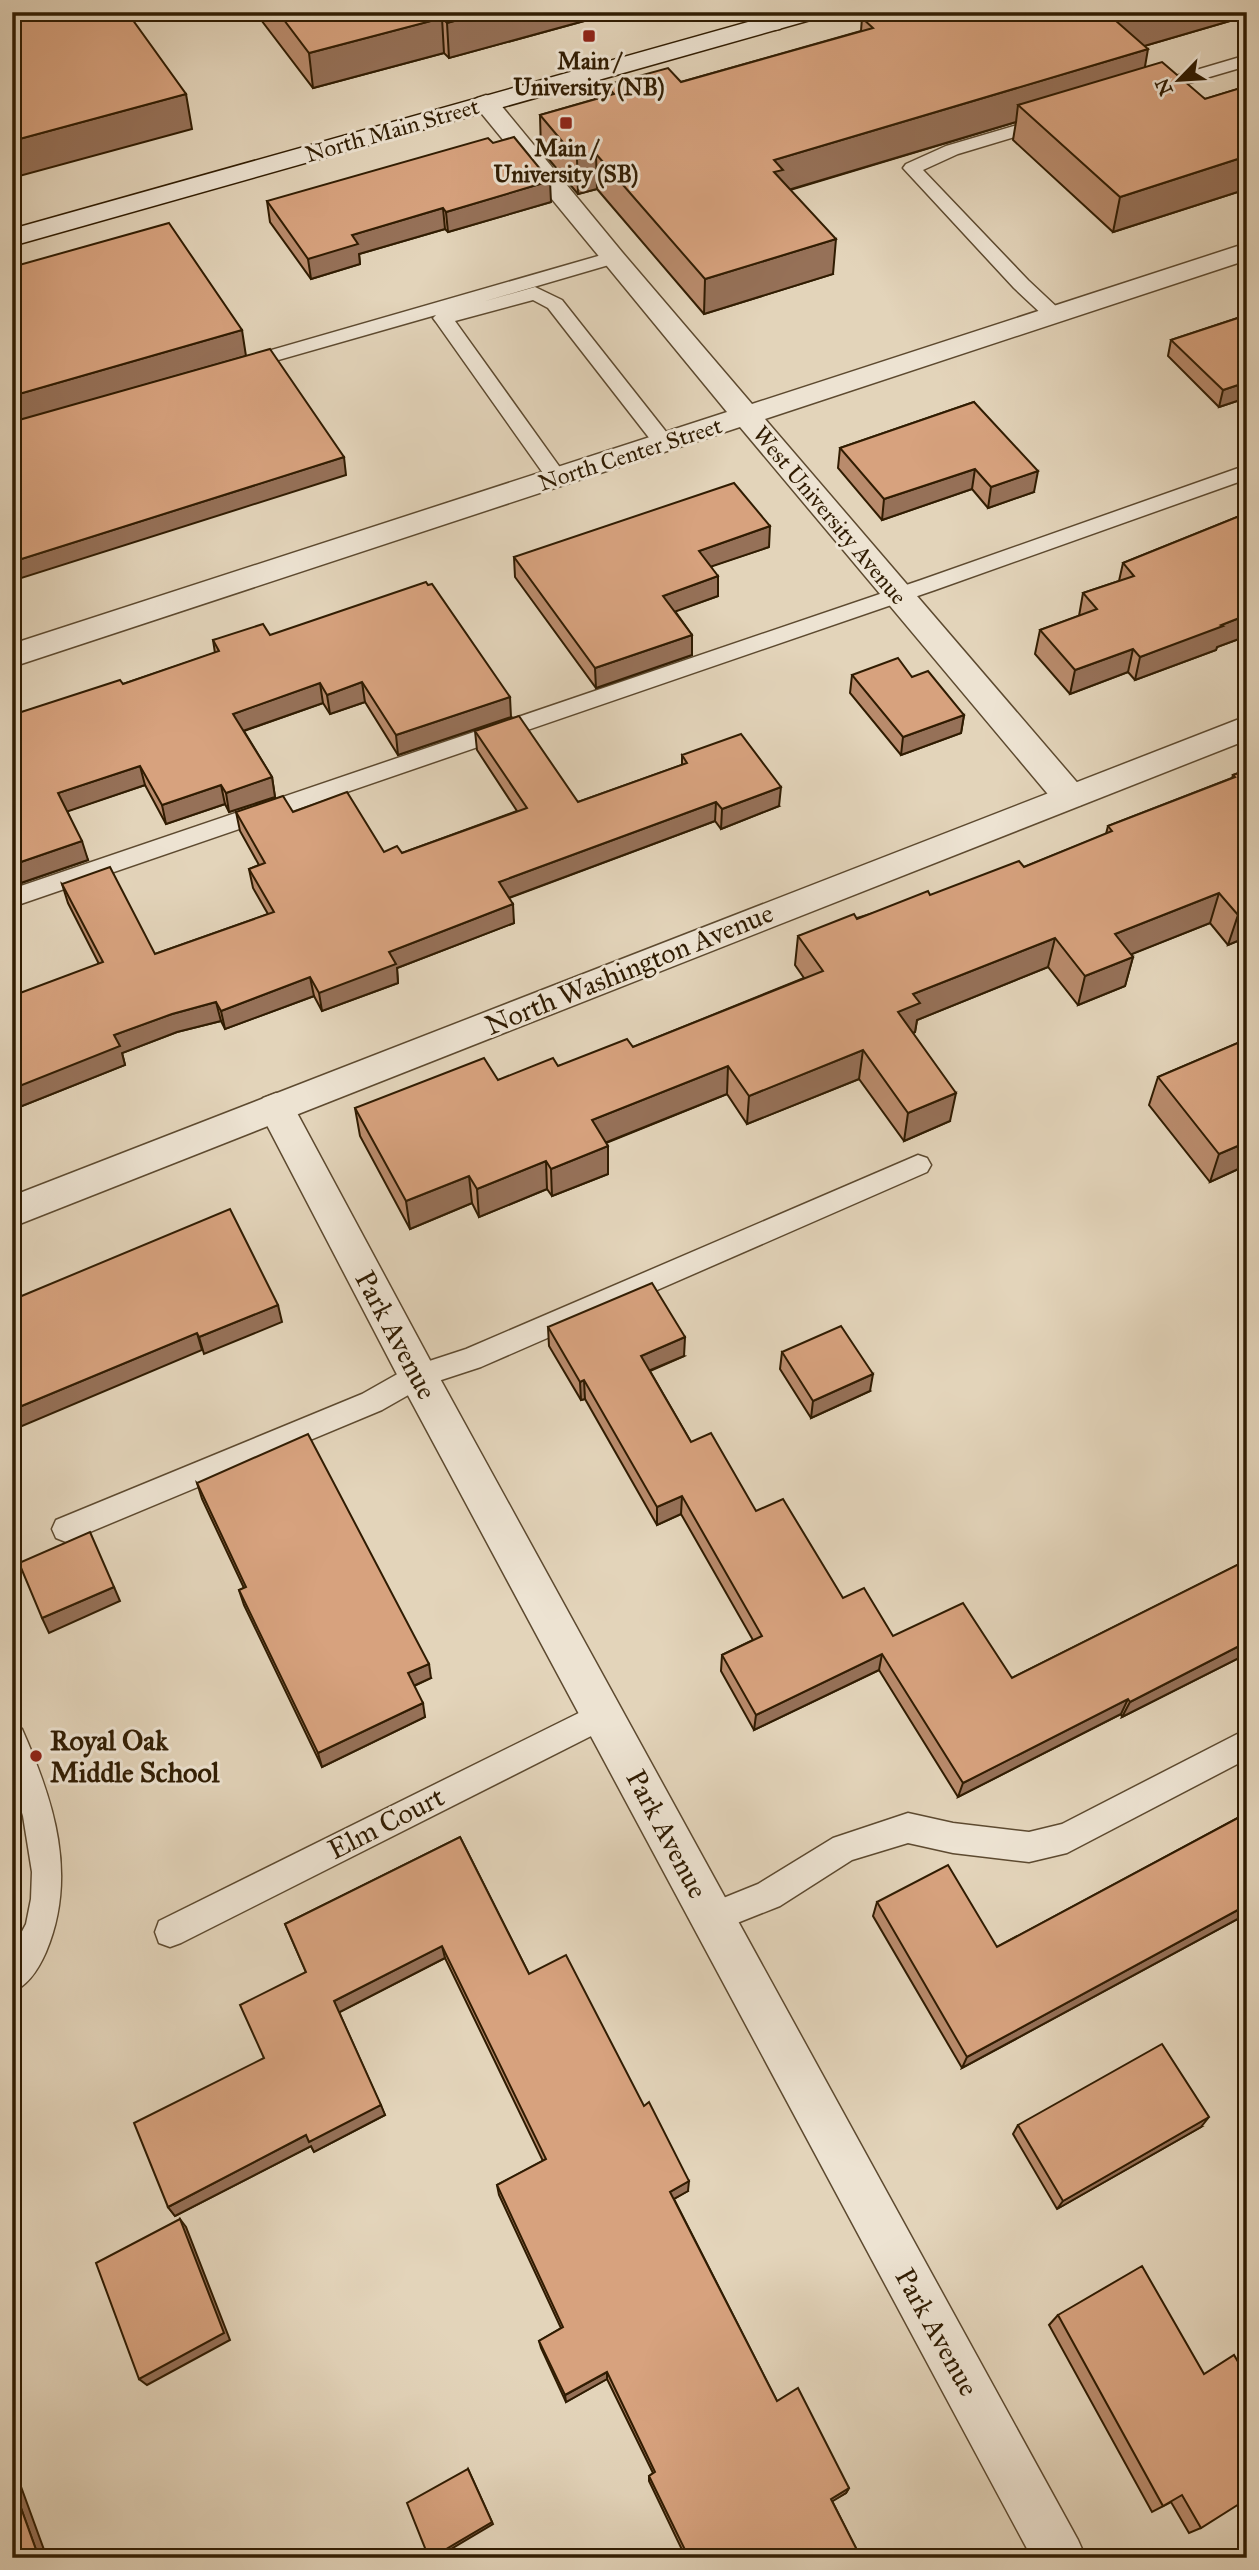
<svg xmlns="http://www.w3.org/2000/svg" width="1259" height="2570" font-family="'IM FELL Great Primer',serif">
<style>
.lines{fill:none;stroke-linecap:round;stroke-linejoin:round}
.service-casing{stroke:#5d4a30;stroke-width:3}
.minor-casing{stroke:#5d4a30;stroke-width:3}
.tertiary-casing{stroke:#5d4a30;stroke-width:3}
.secondary-casing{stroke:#301c02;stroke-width:3}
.service{fill:#ede3d2;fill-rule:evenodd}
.minor{fill:#ede3d2;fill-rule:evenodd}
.tertiary{fill:#ede3d2;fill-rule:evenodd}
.secondary{fill:#ede3d2;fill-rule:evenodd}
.wall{fill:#b98b6c;stroke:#301c02;stroke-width:2}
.shaded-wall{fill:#967158;stroke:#301c02;stroke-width:2}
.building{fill:#d7a27e;stroke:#301c02;stroke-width:2}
.poi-dot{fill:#8f2418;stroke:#ede3d2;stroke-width:2.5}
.labels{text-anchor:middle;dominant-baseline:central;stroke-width:6;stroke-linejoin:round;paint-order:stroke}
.far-poi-label{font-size:23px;font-weight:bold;fill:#301c02;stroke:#ede3d2}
.far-street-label{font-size:23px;fill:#301c02;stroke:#ede3d2}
.street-label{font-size:28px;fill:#301c02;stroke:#ede3d2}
.poi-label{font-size:28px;font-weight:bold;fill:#301c02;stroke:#ede3d2;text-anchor:start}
</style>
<rect width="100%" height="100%" fill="#e3d4ba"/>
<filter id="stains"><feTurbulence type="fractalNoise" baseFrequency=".00286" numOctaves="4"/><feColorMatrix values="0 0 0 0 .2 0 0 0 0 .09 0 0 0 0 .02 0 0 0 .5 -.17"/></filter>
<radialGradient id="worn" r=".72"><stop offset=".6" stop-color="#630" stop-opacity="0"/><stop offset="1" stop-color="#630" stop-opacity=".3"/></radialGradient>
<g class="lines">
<defs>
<g id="service">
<polygon points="1247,55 1247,66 1148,95 1139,90 1142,86"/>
<polygon points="1048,116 1054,117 1057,121 1054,125 958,154 923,170 1028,280 1060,310 1063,314 1060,318 1046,318 1014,288 903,168 906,164 946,146"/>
<polygon points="612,252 619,254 621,258 619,262 482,302 535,287 562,300 671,438 674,443 671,448 657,448 548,308 533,300 455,321 564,473 567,478 564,483 550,483 436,322 433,318 436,315 240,371 233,369 230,365 233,361"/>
<polygon points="1247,465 1247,479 935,590 12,907 12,889 921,580"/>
<polygon points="918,1155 927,1158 931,1165 927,1172 481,1367 426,1385 382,1410 66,1542 56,1538 52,1529 56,1520 362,1394 408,1368 466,1349"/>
<polygon points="603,1701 613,1705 618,1715 613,1725 181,1943 170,1947 159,1943 155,1932 159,1921"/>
<path d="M12,1725L22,1729C54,1801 78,1876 46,1952C39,1968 29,1985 12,1992V1950L26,1924L31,1899L32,1872L23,1816L12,1780Z"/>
<polygon points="1247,1729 1247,1759 1067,1853 1029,1862 953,1853 908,1843 852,1860 780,1906 712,1933 701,1929 697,1918 701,1907 758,1884 833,1838 908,1813 953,1823 1029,1832 1062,1824"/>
</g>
<g id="minor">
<path d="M747,12H773L784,24L780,29C764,33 756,25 747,12Z"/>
<polygon points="486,95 495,98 622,252 752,404 1247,243 1247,260 765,419 1081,787 1086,796 1081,805 1069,808 1057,805 740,427 12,667 12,644 727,412 477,108 473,103 477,98"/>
<polygon points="276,1093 289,1098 432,1364 1078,2540 1086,2558 1032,2558 404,1388 258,1108 263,1098"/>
</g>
<polygon id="tertiary" points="1247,716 1247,740 12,1227 12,1196"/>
<polygon id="secondary" points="784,12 824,12 821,17 12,246 12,229"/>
</defs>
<use href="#service" class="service-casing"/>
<use href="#minor" class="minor-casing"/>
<use href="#tertiary" class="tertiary-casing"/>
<use href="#secondary" class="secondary-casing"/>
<use href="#service" class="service"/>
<use href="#minor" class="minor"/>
<use href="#tertiary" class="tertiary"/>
<use href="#secondary" class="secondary"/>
</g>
<g class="wall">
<polygon points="255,12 617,12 449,58 444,53 313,88"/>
<polygon points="1247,16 1144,46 1145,67 1205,99 1247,86 1247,189 1113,232 1013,140 1016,122 790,190 833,274 704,314 597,189 578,194 541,150 540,115 606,96 606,85 681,82 861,31 862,18"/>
<polygon points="267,201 551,202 448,232 445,229 359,254 360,264 311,279 270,222"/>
<polygon points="1247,315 1247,399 1246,398 1219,407 1168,356 1171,340"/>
<polygon points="974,402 1034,492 988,508 972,489 882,520 838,468 840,448"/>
<polygon points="1247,513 1247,636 1217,647 1216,650 1135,680 1128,672 1070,694 1035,654 1040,630 1079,616 1083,593 1119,581 1123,563"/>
<polygon points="769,547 711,566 718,596 675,611 692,635 692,655 596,688 515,577 514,557"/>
<polygon points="270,635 511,717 398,755 365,702 330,714 323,703 244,731 272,777 275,797 229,812 225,804 166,824 145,785 67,811 88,860 12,886 12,715 123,684 215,653 213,640"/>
<polygon points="852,675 912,677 964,715 961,733 901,755 850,693"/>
<polygon points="475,731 578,802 682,765 682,755 779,806 721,829 715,821 509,898 514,923 397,968 398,983 322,1011 314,996 225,1029 221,1021 177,1032 122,1053 125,1065 12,1110 99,964 68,903 62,884 155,954 268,914 253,888 249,869 259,865 240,831 236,812 293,812 384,852 402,853 517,811 477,750"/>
<polygon points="1247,770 1247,937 1228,945 1210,923 1131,954 1133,957 1125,986 1078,1005 1048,967 917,1020 915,1032 913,1033 950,1121 904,1141 859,1079 747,1124 727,1094 606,1143 608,1174 552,1196 547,1189 479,1217 472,1203 410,1229 360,1136 355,1108 498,1080 558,1066 633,1047 804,978 795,965 798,936 1024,867 1106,834 1108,826 1232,778 1233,775"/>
<polygon points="1247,1039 1247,1165 1210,1182 1149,1105 1158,1077"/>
<polygon points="548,1327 684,1356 650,1371 691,1442 756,1511 843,1598 893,1636 1012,1678 1247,1560 1247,1654 1122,1717 1121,1714 958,1797 879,1670 754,1730 721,1671 722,1655 753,1640 681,1514 657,1525 585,1399 581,1400 549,1346"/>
<polygon points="782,1352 870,1391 811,1418 780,1369"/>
<polygon points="197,1483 431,1678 414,1686 425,1717 322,1767 244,1605 239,1590 244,1588 202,1499"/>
<polygon points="1247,1813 1247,1914 962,2068 873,1916 877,1902 997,1947"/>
<polygon points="460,1837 529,1974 688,2191 674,2199 777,2401 849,2488 846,2493 832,2501 861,2558 746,2558 744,2555 739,2558 686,2558 649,2481 649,2476 653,2473 607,2379 566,2402 541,2348 539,2341 561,2328 499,2195 497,2185 543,2161 445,1958 339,2012 385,2115 314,2152 311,2146 175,2216 168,2207 264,2058 306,1972 285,1924"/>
<polygon points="1018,2125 1201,2127 1057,2209 1013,2134"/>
<polygon points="1058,2315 1204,2374 1244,2442 1240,2459 1201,2528 1189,2533 1171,2502 1152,2512 1049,2325"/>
</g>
<g class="shaded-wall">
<polygon points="487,12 617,12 449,58 447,23"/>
<polygon points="1146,12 1247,12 1247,16 1110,56 1116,21"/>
<polygon points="442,18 444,53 313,88 309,53"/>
<polygon points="1148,49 1142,84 1018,105 1016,122 781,192 772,207 774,160"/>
<polygon points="186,94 192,129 12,178 12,141"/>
<polygon points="596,154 597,189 578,194 577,159"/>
<polygon points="1247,156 1247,189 1113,232 1120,197"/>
<polygon points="550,181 551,202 448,232 446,212"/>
<polygon points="443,208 445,229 359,254 360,264 311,279 308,259 352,235"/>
<polygon points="836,239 833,274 704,314 705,279"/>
<polygon points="242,330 246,356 12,423 12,396"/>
<polygon points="1247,382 1246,398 1219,407 1223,390"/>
<polygon points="344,457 346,475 12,581 12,562"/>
<polygon points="975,469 972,489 882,520 884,499"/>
<polygon points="1038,471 1034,492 988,508 991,487"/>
<polygon points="770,526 769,547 698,571 699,551"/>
<polygon points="718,576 718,596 663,616 663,596"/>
<polygon points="1247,615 1247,636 1217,647 1216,650 1135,680 1140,657"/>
<polygon points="692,635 692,655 596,688 595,668"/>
<polygon points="1133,649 1128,672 1070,694 1075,670"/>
<polygon points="362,682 365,702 330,714 327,695"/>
<polygon points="320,683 323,703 237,733 233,714"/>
<polygon points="510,697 511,717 398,755 396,735"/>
<polygon points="964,715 961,733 901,755 903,737"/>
<polygon points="140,766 145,785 63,813 58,793"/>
<polygon points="272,777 275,797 229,812 226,793"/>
<polygon points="221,785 225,804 166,824 162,805"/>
<polygon points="781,787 779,806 721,829 722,809"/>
<polygon points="716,802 715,821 500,901 499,882"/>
<polygon points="82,841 88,860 12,886 12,865"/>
<polygon points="1219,893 1210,923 1107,964 1115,934"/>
<polygon points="513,904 514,923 397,968 398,983 322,1011 319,993 389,952"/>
<polygon points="1247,911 1247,937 1228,945 1238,915"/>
<polygon points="1055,938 1048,967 917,1020 915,1032 894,1041 898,1012 913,994"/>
<polygon points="1133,957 1125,986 1078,1005 1085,976"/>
<polygon points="310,977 314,996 225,1029 221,1011"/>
<polygon points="216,1002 221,1021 177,1032 122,1053 125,1065 12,1110 12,1089 114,1035 172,1014"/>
<polygon points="863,1050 859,1079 747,1124 749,1096"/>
<polygon points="728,1066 727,1094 592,1148 592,1120"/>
<polygon points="956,1093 950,1121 904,1141 908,1113"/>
<polygon points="1247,1142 1247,1165 1210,1182 1219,1154"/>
<polygon points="608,1146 608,1174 552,1196 551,1169"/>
<polygon points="546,1161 547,1189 479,1217 477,1189"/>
<polygon points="469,1176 472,1203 410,1229 406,1201"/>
<polygon points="278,1305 282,1322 204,1354 199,1337"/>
<polygon points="197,1333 202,1350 15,1429 12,1423 12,1410"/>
<polygon points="685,1337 684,1356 641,1374 641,1356"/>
<polygon points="873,1374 870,1391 811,1418 813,1401"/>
<polygon points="584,1380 585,1399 581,1400 580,1382"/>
<polygon points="682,1496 681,1514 657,1525 657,1507"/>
<polygon points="114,1587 120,1601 49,1633 42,1618"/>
<polygon points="1247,1642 1247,1654 1122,1717 1130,1702"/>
<polygon points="882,1654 879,1670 754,1730 756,1715"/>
<polygon points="429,1664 431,1678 411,1687 408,1673"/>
<polygon points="1128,1699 1121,1714 958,1797 963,1783"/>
<polygon points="423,1703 425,1717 322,1767 318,1753"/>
<polygon points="1247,1905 1247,1914 962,2068 967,2057"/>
<polygon points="442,1946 445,1958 338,2013 334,2001"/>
<polygon points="381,2105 385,2115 314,2152 311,2146 175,2216 168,2207 306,2135"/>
<polygon points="1209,2117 1201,2127 1057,2209 1063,2201"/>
<polygon points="689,2181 688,2191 670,2201 670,2192"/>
<polygon points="180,2219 186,2227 230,2340 147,2385 139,2379"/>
<polygon points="607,2372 607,2379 566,2402 565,2395"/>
<polygon points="12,2462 47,2558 39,2558 12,2483"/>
<polygon points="468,2469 493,2524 436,2558 431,2558"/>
<polygon points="849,2488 846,2493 828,2504 831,2499"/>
<polygon points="746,2551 744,2555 739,2558 734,2558"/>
</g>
<g class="building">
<polygon points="12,12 127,12 186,94 12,141"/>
<polygon points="278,12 487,12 447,23 442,18 309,53"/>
<polygon points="882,12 1146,12 1116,21 1148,49 774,160 783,170 774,172 836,239 705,279 596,154 577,159 540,115 614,94 606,85 668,68 681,82 873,28 862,18"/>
<polygon points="1162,62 1205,99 1247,86 1247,156 1120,197 1018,105"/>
<polygon points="514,137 550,181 446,212 443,208 352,235 358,244 308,259 267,201 488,138 493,143"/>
<polygon points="169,223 242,330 12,396 12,267"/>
<polygon points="1247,315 1247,382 1223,390 1171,340"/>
<polygon points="270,349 344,457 12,562 12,428 14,427 12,422"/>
<polygon points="974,402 1038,471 991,487 975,469 884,499 840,448"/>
<polygon points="734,483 770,526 699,551 718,576 663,596 692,635 595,668 514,557"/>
<polygon points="1247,513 1247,615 1221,625 1223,626 1140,657 1133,649 1075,670 1040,630 1097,609 1083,593 1134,576 1123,563"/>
<polygon points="426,582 428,585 432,584 510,697 396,735 362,682 327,695 320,683 233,714 272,777 226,793 221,785 162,805 140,766 58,793 82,841 12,865 12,715 120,680 123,684 219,651 213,640 263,624 270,635"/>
<polygon points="898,658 912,677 928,671 964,715 903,737 852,675"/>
<polygon points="519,716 578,802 687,763 682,755 741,734 781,787 722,809 716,802 499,882 513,904 389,952 396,964 319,993 310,977 221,1011 216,1002 172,1014 114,1035 120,1046 12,1089 12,996 103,962 62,884 110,867 155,954 274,912 249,869 265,863 236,812 283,796 293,812 347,792 384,852 397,846 402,853 527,808 475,731"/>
<polygon points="1247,770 1247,911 1238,915 1219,893 1115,934 1133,957 1085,976 1055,938 913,994 920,1003 898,1012 956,1093 908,1113 863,1050 749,1096 728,1066 592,1120 608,1146 551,1169 546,1161 477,1189 469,1176 406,1201 355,1108 484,1058 498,1080 553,1058 558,1066 627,1039 633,1047 823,971 798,936 854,914 857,919 928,891 930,895 1019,861 1024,867 1112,831 1108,826 1235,777 1233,775"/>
<polygon points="1247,1039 1247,1142 1219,1154 1158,1077"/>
<polygon points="230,1209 278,1305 199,1337 197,1333 12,1410 12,1300"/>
<polygon points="652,1283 685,1337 641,1356 691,1442 711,1433 756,1511 783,1499 843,1598 864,1588 893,1636 963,1603 1012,1678 1247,1560 1247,1642 1130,1702 1128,1699 963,1783 882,1654 756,1715 722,1655 762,1636 682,1496 657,1507 584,1380 580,1382 548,1327"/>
<polygon points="841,1326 873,1374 813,1401 782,1352"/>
<polygon points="308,1434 429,1664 408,1673 423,1703 318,1753 239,1590 246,1587 197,1483"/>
<polygon points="90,1532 114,1587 42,1618 19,1563"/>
<polygon points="1247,1813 1247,1905 967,2057 877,1902 948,1865 997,1947"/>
<polygon points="460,1837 529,1974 566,1955 644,2106 649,2102 689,2181 670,2192 777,2401 798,2388 849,2488 831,2499 861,2558 750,2558 746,2551 734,2558 689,2558 649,2476 655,2472 607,2372 565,2395 539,2341 563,2327 497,2185 546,2159 442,1946 334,2001 381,2105 309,2142 306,2135 168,2207 134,2123 264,2058 240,2005 306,1972 285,1924"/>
<polygon points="1162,2044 1209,2117 1063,2201 1018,2125"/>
<polygon points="180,2219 224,2333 139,2379 96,2263"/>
<polygon points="1142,2266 1204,2374 1234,2355 1247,2377 1247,2441 1244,2442 1247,2447 1247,2456 1240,2459 1247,2472 1247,2499 1201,2528 1182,2495 1163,2506 1058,2315"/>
<polygon points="468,2469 492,2522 431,2558 429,2558 407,2503"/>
<polygon points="12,2483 39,2558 12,2558"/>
</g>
<g class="poi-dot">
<rect x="582" y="29" width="14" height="14" rx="3.5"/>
<rect x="559" y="116" width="14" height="14" rx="3.5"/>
<circle cx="36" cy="1756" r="7"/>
</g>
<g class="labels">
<g class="far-poi-label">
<text x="589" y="61">Main /<tspan x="589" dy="26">University (NB)</tspan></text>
<text x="566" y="148">Main /<tspan x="566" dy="26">University (SB)</tspan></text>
</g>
<g class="far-street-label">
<text transform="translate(392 130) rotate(-16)">North Main Street</text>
<text transform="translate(630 454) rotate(-18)">North Center Street</text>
<text transform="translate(830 515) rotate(50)">West University Avenue</text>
</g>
<g class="street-label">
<text transform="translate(629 969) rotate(-22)">North Washington Avenue</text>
<text transform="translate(396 1335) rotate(62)">Park Avenue</text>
<text transform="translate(386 1823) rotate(-27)">Elm Court</text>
<text transform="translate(667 1834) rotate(62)">Park Avenue</text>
<text transform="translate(937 2332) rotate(61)">Park Avenue</text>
</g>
<g class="poi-label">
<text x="50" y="1740">Royal Oak<tspan x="50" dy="32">Middle School</tspan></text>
</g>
</g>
<rect width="1259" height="2570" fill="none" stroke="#e3d4ba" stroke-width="42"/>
<rect x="14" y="14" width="1231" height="2542" fill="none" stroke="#301c02" stroke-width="3.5"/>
<rect x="21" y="21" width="1217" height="2528" fill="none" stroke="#301c02" stroke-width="2"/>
<g transform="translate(1179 80) rotate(245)" stroke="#ede3d2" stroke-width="5" paint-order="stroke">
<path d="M0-5L12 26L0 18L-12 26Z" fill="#301c02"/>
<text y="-10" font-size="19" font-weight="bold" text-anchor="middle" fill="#301c02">N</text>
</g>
<rect width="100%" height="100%" filter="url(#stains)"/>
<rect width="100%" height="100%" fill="url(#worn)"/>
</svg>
